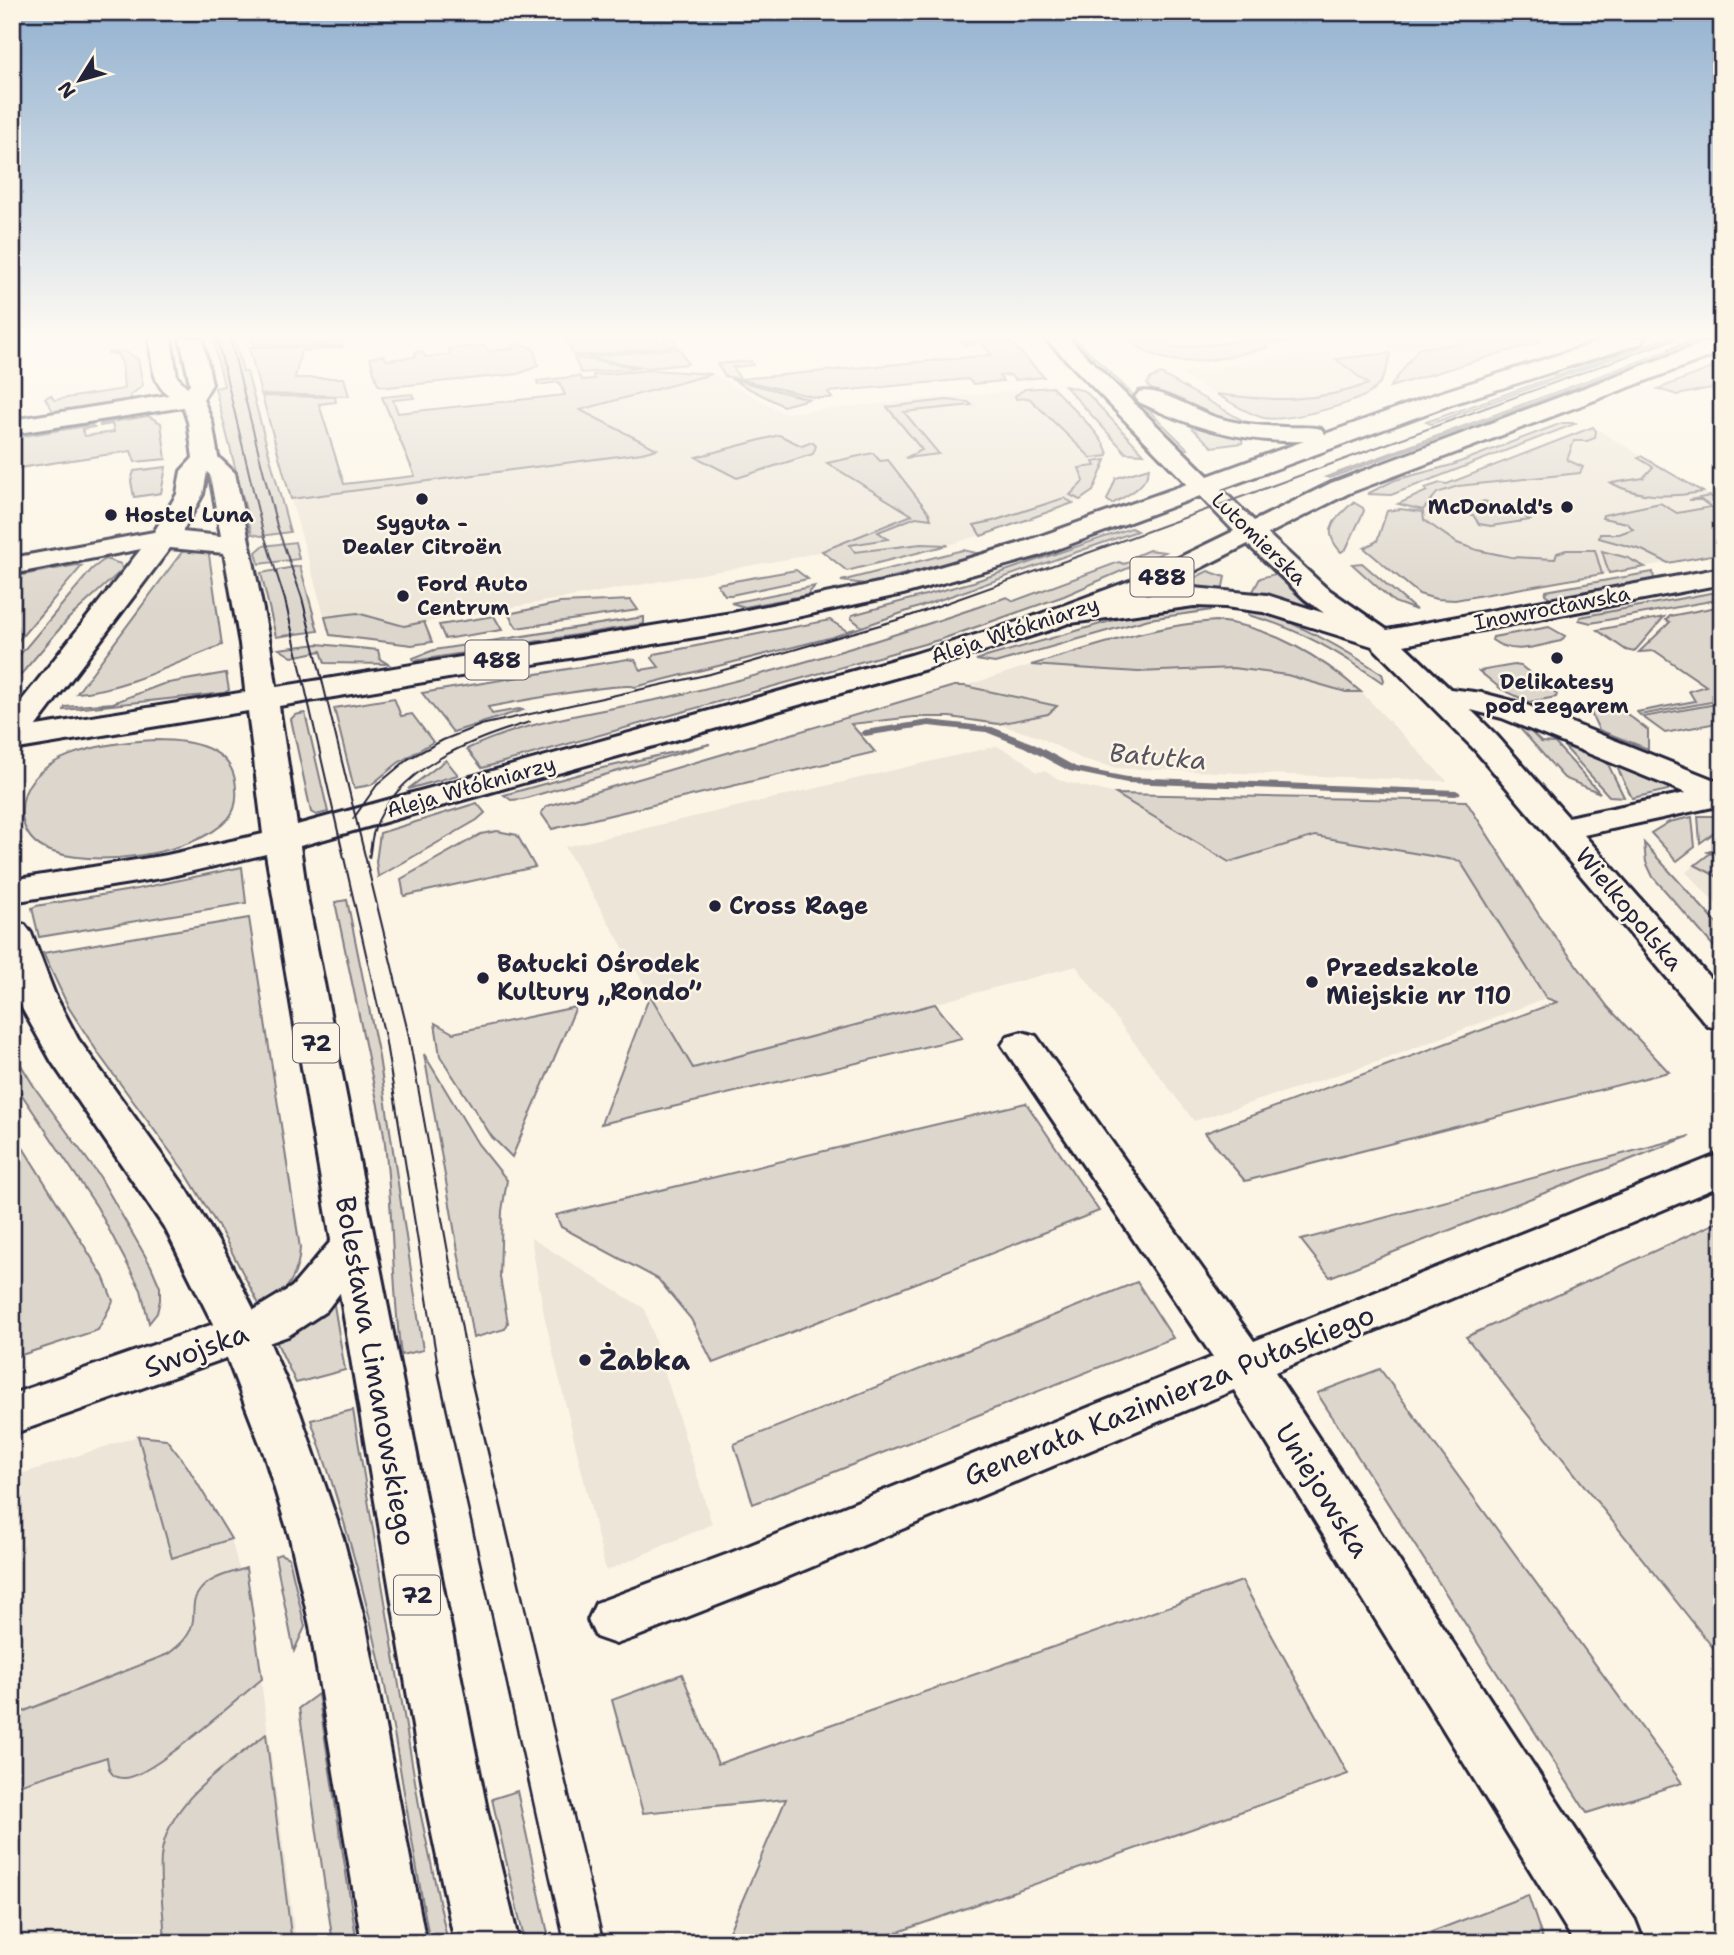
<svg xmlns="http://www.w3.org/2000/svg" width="1734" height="1955" font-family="'Shantell Sans',sans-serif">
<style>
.built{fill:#ece5d8}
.green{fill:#dcd6cc;stroke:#7f7c84;stroke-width:2}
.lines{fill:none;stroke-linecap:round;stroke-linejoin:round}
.stream{fill:#78757e;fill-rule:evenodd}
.minor-casing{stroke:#22223b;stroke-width:6}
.major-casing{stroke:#22223b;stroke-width:6}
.minor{fill:#fcf5e5;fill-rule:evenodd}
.major{fill:#fcf5e5;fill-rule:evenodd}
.tram-far1{stroke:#22223b;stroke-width:2}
.tram{stroke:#22223b;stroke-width:2.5}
.poi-dot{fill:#22223b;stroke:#fcf5e5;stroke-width:2.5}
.labels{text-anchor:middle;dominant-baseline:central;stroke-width:5;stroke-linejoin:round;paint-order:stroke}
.far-poi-label{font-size:21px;font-weight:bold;fill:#22223b;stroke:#fcf5e5;text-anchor:start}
.far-street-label{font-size:21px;fill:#22223b;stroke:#fcf5e5}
.shield{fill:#fcf5e5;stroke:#63616e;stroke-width:2}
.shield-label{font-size:23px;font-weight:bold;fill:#22223b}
.poi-label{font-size:24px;font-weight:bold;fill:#22223b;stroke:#fcf5e5;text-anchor:start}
.street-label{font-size:24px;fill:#22223b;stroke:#fcf5e5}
.water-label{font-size:26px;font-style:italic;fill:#545362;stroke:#fcf5e5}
.near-street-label{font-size:28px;fill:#22223b;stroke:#fcf5e5}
.near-poi-label{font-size:28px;font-weight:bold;fill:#22223b;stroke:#fcf5e5;text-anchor:start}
</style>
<rect width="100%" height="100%" fill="#fcf5e5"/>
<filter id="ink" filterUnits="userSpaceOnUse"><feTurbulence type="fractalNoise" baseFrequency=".0143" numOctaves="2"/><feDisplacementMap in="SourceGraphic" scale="14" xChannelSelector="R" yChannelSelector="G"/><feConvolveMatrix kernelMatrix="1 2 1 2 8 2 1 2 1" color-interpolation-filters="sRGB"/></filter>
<g filter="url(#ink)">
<g class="built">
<polygon points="1375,338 1546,338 1395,351"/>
<polygon points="1328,352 1368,384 1326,397 1266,400 1210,392 1180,373 1280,357"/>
<polygon points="712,374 784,413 1052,387 1097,436 1109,455 1093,491 1080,500 1027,521 948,545 848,556 835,548 794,558 404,626 328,629 291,499 642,453 656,448 580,410"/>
<polygon points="1593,427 1722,503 1722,553 1536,586 1405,518 1409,504"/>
<polygon points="1313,656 1361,692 1447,781 1116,768 1082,759 1039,737 998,724 965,686 1031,665"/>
<polygon points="997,746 1025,761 1036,772 1044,771 1062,781 1116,794 1229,862 1315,836 1460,861 1546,998 1380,1061 1194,1121 1076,966 693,1068 565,847"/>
<polygon points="1695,865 1722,879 1722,910 1686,872"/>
<polygon points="531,1238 645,1309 712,1524 606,1571 544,1315"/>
<polygon points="138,1436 166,1439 231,1539 253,1621 296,1943 12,1943 12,1477"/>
</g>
<g class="green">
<polygon points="222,338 235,338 243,372 247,372 290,532 261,536 252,534 215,388 224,386 213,341"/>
<polygon points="247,338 340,338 343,345 253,344 252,339"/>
<polygon points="566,338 657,338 660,343 667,342 665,338 673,338 677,346 581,356 573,354"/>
<polygon points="1007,338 1044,377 1015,380 1010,375 999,376 1003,381 973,384 968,379 828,392 832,398 818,398 725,376 717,364 751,361 753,365 733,367 740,379 992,355 982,343 964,345 961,342"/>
<polygon points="1067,338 1075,338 1188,449 1181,450"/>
<path d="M1128,338H1161L1174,348L1278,338H1321L1264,344L1267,348C1218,359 1168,376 1128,338Z"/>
<polygon points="1514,338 1537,338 1541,341 1390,387 1419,348"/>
<polygon points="1665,338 1669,338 1431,424 1426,422"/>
<polygon points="1702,338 1709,338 1330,478 1326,477"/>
<polygon points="512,344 525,345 534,349 538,366 518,374 388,387 378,385 370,358 384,355 386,360 415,357 415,352 423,351 425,357 450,355 449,349 485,346 488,351 513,349"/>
<polygon points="249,347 344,347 301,351 295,378 344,378 349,396 261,394"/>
<polygon points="679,348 688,364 648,368 587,357"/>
<polygon points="123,351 138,359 143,385 130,396 134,404 55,414 45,398 51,395 54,400 124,389 122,363 117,354 107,353"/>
<path d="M1390,353C1388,368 1383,385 1368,394C1349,405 1286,422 1264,418C1247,414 1231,402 1216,394C1270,401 1316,403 1368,384L1336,359Z"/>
<polygon points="574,357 640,368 581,373"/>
<polygon points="1722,364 1722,386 1677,395 1658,389"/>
<polygon points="652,370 712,374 580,410 657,449 642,453 291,499 262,396 335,397 336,402 319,404 344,484 415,476 382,397 412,394 414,398 393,400 398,413 565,395 559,382 538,385 537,381 579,376 582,380 594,379 593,375"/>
<path d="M1161,374L1247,423L1244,429C1224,421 1156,401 1147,384L1151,378Z"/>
<polygon points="731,379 732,379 809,399 783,406"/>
<polygon points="1065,386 1085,391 1144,454 1126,453"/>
<path d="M1052,387C1065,401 1108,439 1108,456L1091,458L1029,398L1016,399L1015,396L1025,389Z"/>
<polygon points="947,400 968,402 972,405 904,412 939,454 905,458 922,450 887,407"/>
<polygon points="148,416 161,423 166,459 135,462 131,451 12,469 12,438 92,425 94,427 82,429 85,436 114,432 112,424 100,426 100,424"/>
<polygon points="1562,423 1577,423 1391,495 1367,494 1395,480 1452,465"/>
<polygon points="1195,424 1243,437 1242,443 1212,447 1189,425"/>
<polygon points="1593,427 1596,431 1595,438 1587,441 1574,441 1567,460 1583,467 1580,473 1458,486 1437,493 1423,510 1398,504 1427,491 1425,488 1440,483 1447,484"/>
<polygon points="779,435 802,446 812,442 816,446 813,454 737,478 696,457"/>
<polygon points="873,453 880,461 888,460 929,513 931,519 916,517 878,532 888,539 850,545 855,552 921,544 948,545 847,571 822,551 912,515 827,463"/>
<path d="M1641,456L1703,492C1671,497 1641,499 1611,483L1643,478L1653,467L1638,458Z"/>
<polygon points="1106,460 1093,491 1080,500 1070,495 1084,481 1079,468 1095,466 1093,462"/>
<polygon points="166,467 161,493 134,497 131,481 134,471"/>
<path d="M1149,468C1147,487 1127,495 1112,504L1107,500L1116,478Z"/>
<polygon points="1710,496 1722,503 1722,553 1668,563 1642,550 1599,538 1600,534 1619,534 1633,529 1627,523 1602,518 1603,515 1660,503 1677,513 1711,507 1701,500 1689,500"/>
<polygon points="1064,498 1073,503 981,536 974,525 993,521"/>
<polygon points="1484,501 1487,502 1485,508 1492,512 1513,509 1530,520 1491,526 1479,524 1473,515 1466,514 1471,506"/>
<path d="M1353,502L1363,508L1364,511L1346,549L1341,552C1320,529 1335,520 1353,502Z"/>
<polygon points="1400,509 1423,512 1424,520 1457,543 1477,550 1511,557 1555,559 1557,553 1566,550 1595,550 1602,574 1455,600 1436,599 1419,594 1364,548 1377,541 1387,511"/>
<path d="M1131,528L1137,531L833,637L635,687C626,681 509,703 488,707L492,714L519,709L523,710L453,732L422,693L628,659L635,660L641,670L659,667L652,658L655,654L830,620L847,631L862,627L851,618L852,615L973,582Z"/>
<polygon points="295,542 299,559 259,564 256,552 263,546"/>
<path d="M190,550L204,551L209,555L222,645C178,662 123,690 77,693L182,552Z"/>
<polygon points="963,550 981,554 866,584 841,581"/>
<path d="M1149,550L1165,552L1064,596L942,639L482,768L467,749C536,716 613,711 687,693C796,667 901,634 1007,597L1014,601L1119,562L1124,564L1139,559L1135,556Z"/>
<polygon points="1602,551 1628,558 1645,567 1609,573"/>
<polygon points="105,559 121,564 122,570 68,619 12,685 12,664 92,569"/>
<polygon points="1362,563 1416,610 1394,602 1352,564"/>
<polygon points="77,565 82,566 12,648 12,577"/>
<polygon points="300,566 318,631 276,637 261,573"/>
<polygon points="796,570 808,579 731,595 725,595 717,584"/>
<polygon points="1208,571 1225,577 1222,591 1165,592"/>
<polygon points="1653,572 1654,579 1650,582 1552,599 1545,594 1546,591"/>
<polygon points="1275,574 1306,603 1310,610 1251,595 1260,578"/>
<polygon points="815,586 807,595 745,607 731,603"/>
<polygon points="1722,591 1722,599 1591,623 1579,620 1580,617"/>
<polygon points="631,600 638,610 517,628 508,614 560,603"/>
<polygon points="1216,603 1216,608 1212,610 1149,619 995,663 976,660 1135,614"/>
<polygon points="1722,606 1722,700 1640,715 1637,712 1695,701 1689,691 1706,686 1655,651 1639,652 1670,622 1666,620 1670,616"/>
<path d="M1249,607C1298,623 1340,646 1382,674L1384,680L1383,683C1340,653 1298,628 1248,615Z"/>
<polygon points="357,613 404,626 424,622 432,642 412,645 330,635 325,617"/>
<polygon points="494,616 502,630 445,639 439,625"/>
<polygon points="644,617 644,624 414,661 413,658 434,650"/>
<polygon points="1664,617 1634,652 1626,650 1597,630"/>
<path d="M1216,621C1270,626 1321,657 1361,692H1346L1287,675L1233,668L1138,672L1031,665C1092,648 1153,625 1216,621Z"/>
<path d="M1549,627L1565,636L1561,641C1537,646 1513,656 1492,640L1493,637Z"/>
<polygon points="318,644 378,650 380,659 388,664 325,663 321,651 292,657 279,649"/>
<polygon points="1514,665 1521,666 1557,694 1556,697 1529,702 1501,689 1479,671"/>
<polygon points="226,673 229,690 224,693 64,710 65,707 113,703 163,684"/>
<polygon points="954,686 965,686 1057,706 1048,714 998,724 950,717 914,717 851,724 875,752 552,829 541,813 547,806"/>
<polygon points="394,698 401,716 412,714 433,742 398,763 371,785 354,788 334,708"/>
<polygon points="1722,703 1722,722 1665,733 1643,717"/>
<polygon points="1600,704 1619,708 1648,730 1648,749 1599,730 1588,707"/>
<polygon points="305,713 328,812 316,815 311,812 291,719 295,715"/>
<polygon points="1516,724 1524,725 1541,742 1555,743 1600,793 1564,778"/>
<path d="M156,740C190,740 235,746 236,789C237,800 235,811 228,819C194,856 89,869 45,849C31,842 24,831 22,816C17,753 110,742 156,740Z"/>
<polygon points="710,744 523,799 511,800 504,795 598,769"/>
<polygon points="1563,745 1606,760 1624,797 1609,796"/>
<polygon points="446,760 458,775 408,789"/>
<polygon points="1615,763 1668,786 1668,790 1632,798"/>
<polygon points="1116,794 1466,801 1539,915 1608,1007 1669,1072 1245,1181 1205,1133 1557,1002 1546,998 1460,861 1315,836 1229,862"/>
<polygon points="477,803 485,813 477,820 378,877 376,862 380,833"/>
<polygon points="1698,816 1722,816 1722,827 1700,843"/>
<polygon points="1692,817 1695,847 1677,861 1651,833 1669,822"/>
<polygon points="497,831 517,835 535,867 404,896 401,879 481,834"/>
<polygon points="1644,843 1722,929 1722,956 1653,877 1646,862"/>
<polygon points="1722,844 1722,879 1695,865"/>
<polygon points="242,867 246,903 39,937 32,908 36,906 137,889"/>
<path d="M347,900L379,1057L423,1350L401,1355C391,1280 394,1204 383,1129L335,902Z"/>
<path d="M249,918L300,1248C299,1277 284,1294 263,1312L222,1233L185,1172L100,1056L69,1008L43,953Z"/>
<polygon points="650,995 693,1068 935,1004 962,1038 601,1124"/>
<polygon points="576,1007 512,1157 492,1137 440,1056 435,1023 453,1033"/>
<polygon points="12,1050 35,1088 100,1177 151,1266 160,1287 160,1300 157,1313 149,1323 141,1290 97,1207 12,1080"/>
<polygon points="424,1054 478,1144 507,1180 502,1211 500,1277 508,1323 505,1329 473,1338"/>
<polygon points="1026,1103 1099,1211 713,1363 691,1319 658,1279 561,1227 556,1215"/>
<polygon points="12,1130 103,1276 113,1301 98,1330 12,1358"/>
<polygon points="1690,1136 1330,1277 1301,1240"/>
<polygon points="1722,1220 1722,1659 1466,1337"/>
<polygon points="1137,1282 1173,1338 753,1504 734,1444"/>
<polygon points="333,1299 345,1370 296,1383 275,1339"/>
<polygon points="1380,1369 1682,1783 1587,1813 1317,1393"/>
<path d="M353,1410L420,1811L448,1943H430C417,1873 406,1803 394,1733C375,1627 347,1522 311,1420Z"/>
<polygon points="138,1436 166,1439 187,1466 231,1539 172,1558"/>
<polygon points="280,1554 289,1558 305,1627 294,1651 275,1556"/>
<path d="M246,1568L262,1679C237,1699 151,1778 125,1778C110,1779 108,1768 107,1757L12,1787V1716L168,1654C180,1645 191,1636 193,1620C194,1611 192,1601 198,1593C208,1577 229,1574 246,1568Z"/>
<polygon points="1242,1581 1348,1774 867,1943 724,1943 786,1799 643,1813 612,1700 682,1674 718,1764"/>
<polygon points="318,1694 357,1943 333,1943 299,1708"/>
<path d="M266,1734L292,1943H165C164,1915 159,1885 161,1857C167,1800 226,1767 266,1734Z"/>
<polygon points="517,1791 550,1943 525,1943 492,1799"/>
<polygon points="1528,1895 1544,1943 1403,1943"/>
</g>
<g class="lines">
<g class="stream">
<polygon points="929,720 992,727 1032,743 1076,767 1127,777 1456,790 1461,793 1456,796 1127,783 1069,771 1024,747 986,732 929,726 865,736 860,733 865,730"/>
<polygon points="1711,849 1722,852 1722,859 1705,852"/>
</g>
<defs>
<g id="minor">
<path d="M149,338H171L177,377L187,387L190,384L180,338H202L212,384L203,399L212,422L218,457L235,473L270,644L278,699L273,706L262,708L251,706L246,699L240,644L224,553L170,548L23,743L12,746V713L141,549L12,574V558L154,532L177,494L181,471L193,458L188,422L183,407L12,434V420L169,395C151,384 152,357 149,338ZM207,472L210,475L221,536L182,532L203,494Z"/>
<path d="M1251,525L1260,527L1325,587L1387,630L1722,568V584L1404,645L1450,689L1482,693L1524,704L1722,783V805L1584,835L1722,992V1029L1708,1026L1475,750L1372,646L1263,612L1225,607L1194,606L1071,623L1061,620L1057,614L1061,608L1071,605L1194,588L1267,595L1324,613L1305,599L1242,539L1238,533L1242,527ZM1471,710L1502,718L1686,793L1568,817L1497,736Z"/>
<polygon points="1022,1032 1036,1036 1254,1341 1722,1153 1722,1185 1275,1372 1635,1920 1644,1943 1575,1943 1234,1390 766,1586 636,1637 616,1644 596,1637 588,1620 596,1603 728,1554 1213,1357 1002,1045 1008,1036"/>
<polygon points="353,1230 369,1234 376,1246 326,1311 288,1336 12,1434 12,1394 254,1310 292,1287 337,1234"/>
</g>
<g id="major">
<path d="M1045,338H1068L1208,476L1304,441C1245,443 1192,428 1139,402L1135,397L1139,392C1158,387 1194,410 1215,417C1237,424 1260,426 1284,427C1297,428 1309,426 1321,429L1325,434L1436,394L1611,338H1645L1642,343L1452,404L1221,489L1254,521L1331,483L1714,339L1722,338V352L1349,493L1155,591L1047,631L933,667L300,846L308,902L487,1810L519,1943H455L427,1810L266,854L167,877L12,902V880L167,855L263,834L248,711L12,750V730L732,613L898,579L1018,544L1187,484ZM1200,496L1234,531L1135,579L1027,619L911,655L297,825L279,706L732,631L903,594L1038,556Z"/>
<polygon points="12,922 25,925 31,933 55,995 78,1039 187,1190 225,1253 265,1332 300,1413 343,1538 366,1626 426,1943 362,1943 310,1626 290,1538 264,1454 217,1332 166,1230 52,1062 23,1010 12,987"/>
</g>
</defs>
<use href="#minor" class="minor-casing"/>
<use href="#major" class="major-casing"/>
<use href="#minor" class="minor"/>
<use href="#major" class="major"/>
<g class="tram-far1">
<polyline points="217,338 262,528 285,600 385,1037 439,1373"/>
<polyline points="230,338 277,526 302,598 408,1032 470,1373"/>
<polyline points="1669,349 1697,338"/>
<polyline points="353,819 377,785 408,759 443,740 481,725 710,674 904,618 1096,550 1677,338"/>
<path d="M369,858C371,849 371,839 374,831C395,768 472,739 530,722"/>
</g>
<g class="tram">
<polyline points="438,1371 564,1943"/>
<polyline points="469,1371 604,1943"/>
</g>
</g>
</g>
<linearGradient id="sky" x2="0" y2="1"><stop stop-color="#92b1d0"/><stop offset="0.55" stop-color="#fefaf3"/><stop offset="1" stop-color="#fefaf3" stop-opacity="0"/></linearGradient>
<rect width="1734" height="612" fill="url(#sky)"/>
<g class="poi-dot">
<circle cx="422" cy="499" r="7"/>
<circle cx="1567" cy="507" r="7"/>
<circle cx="111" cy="515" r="7"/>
<circle cx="403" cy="596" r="7"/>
<circle cx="1557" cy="658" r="7"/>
<circle cx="715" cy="906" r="7"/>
<circle cx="483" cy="978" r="7"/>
<circle cx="1312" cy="982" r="7"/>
<circle cx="585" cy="1360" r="7"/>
</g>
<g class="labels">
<g class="far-poi-label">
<text x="1553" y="507" text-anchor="end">McDonald's</text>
<text x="125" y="515">Hostel Luna</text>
<text x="422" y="523" text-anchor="middle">Syguła -<tspan x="422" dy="24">Dealer Citroën</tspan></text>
<text x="417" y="584">Ford Auto<tspan x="417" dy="24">Centrum</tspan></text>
<text x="1557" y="682" text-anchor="middle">Delikatesy<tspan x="1557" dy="24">pod zegarem</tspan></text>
</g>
<g class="far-street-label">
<text transform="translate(1259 539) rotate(44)">Lutomierska</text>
<text transform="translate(1552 608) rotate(-11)">Inowrocławska</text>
<text transform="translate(1015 630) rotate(-18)">Aleja Włókniarzy</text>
<text transform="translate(471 787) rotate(-16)">Aleja Włókniarzy</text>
</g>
<g class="shield">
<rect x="1130.5" y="557.5" width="63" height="39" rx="5"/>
<rect x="465.5" y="640.5" width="63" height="39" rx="5"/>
<rect x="293" y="1023.5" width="46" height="39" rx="5"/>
<rect x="394" y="1575.5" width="46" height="39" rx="5"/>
</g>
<g class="shield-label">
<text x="1162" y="577">488</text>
<text x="497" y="660">488</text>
<text x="316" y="1043">72</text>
<text x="417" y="1595">72</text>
</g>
<g class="poi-label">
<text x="729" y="906">Cross Rage</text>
<text x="497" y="964">Bałucki Ośrodek<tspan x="497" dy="28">Kultury „Rondo”</tspan></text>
<text x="1326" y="968">Przedszkole<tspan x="1326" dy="28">Miejskie nr 110</tspan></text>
</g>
<g class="street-label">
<text transform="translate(1629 909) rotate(50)">Wielkopolska</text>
</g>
<g class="water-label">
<text transform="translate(1158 756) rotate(5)">Bałutka</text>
</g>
<g class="near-street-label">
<text transform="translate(196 1350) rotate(-20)">Swojska</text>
<text transform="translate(376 1371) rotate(80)">Bolesława Limanowskiego</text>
<text transform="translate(1169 1395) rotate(-22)">Generała Kazimierza Pułaskiego</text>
<text transform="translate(1323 1490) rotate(58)">Uniejowska</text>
</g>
<g class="near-poi-label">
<text x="599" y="1360">Żabka</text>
</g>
</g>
<rect width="1734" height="1955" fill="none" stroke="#fcf5e5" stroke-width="42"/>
<rect x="21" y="21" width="1692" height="1913" fill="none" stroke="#22223b" stroke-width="2.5" filter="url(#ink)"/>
<g transform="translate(80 80) rotate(233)" stroke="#fcf5e5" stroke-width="5" paint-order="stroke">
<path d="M0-5L12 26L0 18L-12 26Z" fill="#22223b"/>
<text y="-10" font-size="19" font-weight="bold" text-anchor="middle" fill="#22223b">N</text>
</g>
</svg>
